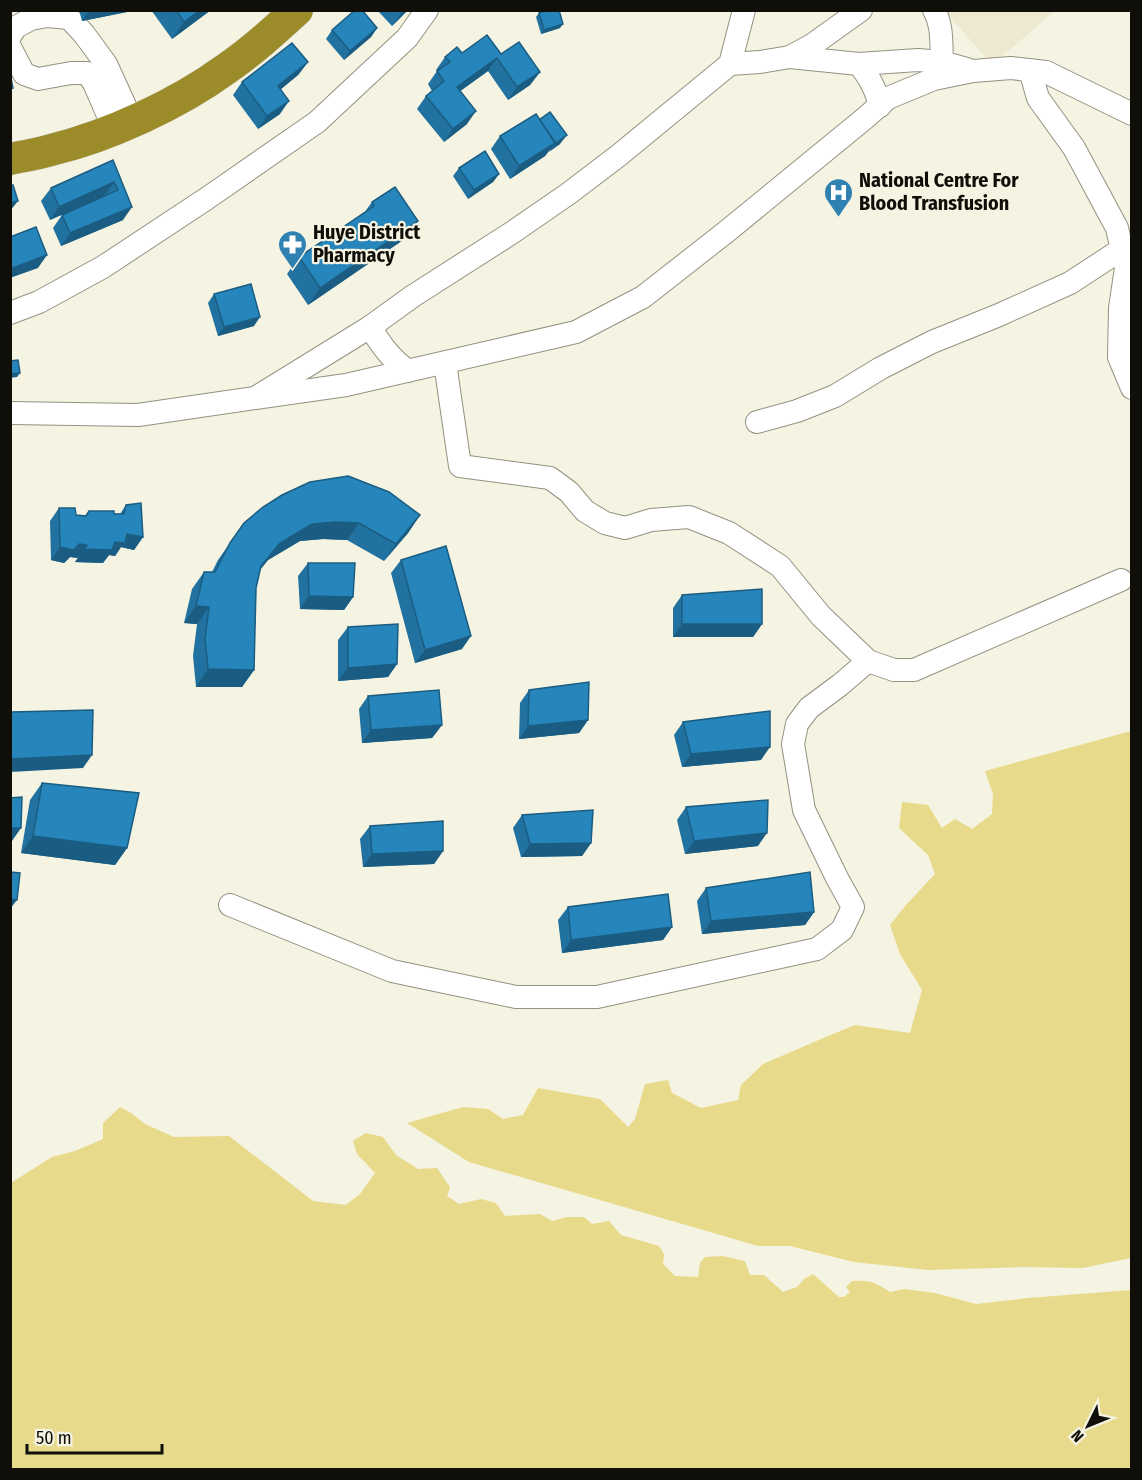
<svg xmlns="http://www.w3.org/2000/svg" width="1142" height="1480" font-family="'Fira Sans Condensed',sans-serif">
<style>
.built{fill:#ece9d0}
.green{fill:#e7da8b}
.lines{fill:none;stroke-linecap:round;stroke-linejoin:round}
.minor-casing{stroke:#949181;stroke-width:24}
.highway-casing{stroke:#d9d8d7;stroke-width:33}
.minor{stroke:#fff;stroke-width:22}
.highway{stroke:#9b8b29;stroke-width:32}
.wall{fill:#2172a0}
.shaded-wall{fill:#1b5d82}
.building{fill:#2685ba;stroke:#1b5d82;stroke-width:1.5}
.labels{text-anchor:middle;dominant-baseline:central;stroke-width:4.5;stroke-linejoin:round;paint-order:stroke}
.poi-label{font-size:20px;font-weight:bold;fill:#0f0e08;stroke:#f5f3e1;text-anchor:start}
</style>
<rect width="100%" height="100%" fill="#f5f3e1"/>
<polygon class="built" points="945,11 1055,11 992,65"/>
<g class="green">
<polygon points="1131,731 1131,1258 1083,1268 1023,1267 928,1270 854,1262 790,1246 758,1246 469,1162 407,1123 463,1107 488,1109 503,1119 523,1115 538,1088 600,1099 628,1127 635,1119 645,1084 668,1080 672,1093 701,1108 738,1100 741,1085 763,1064 821,1039 855,1025 910,1033 922,990 900,954 890,925 906,905 935,874 928,855 899,828 902,802 928,805 942,828 955,819 972,829 992,814 993,794 985,771"/>
<path d="M120,1107L131,1113L145,1124L174,1137L229,1136L313,1201L346,1205L360,1194L375,1173L357,1154L353,1141L366,1133L383,1137L396,1155L418,1169L437,1168L450,1187L447,1196L459,1204L481,1199L496,1203L505,1216L540,1214L552,1221L567,1217H584L592,1224L609,1221L621,1235L659,1246L664,1254L663,1264L675,1276L698,1277L700,1263L705,1257L722,1256L745,1261L750,1275H764L783,1292L797,1287L804,1279L813,1274L839,1297H844L850,1292L846,1287L852,1281C870,1280 875,1282 890,1292L904,1289L935,1293L976,1304L1028,1298L1131,1290V1469H11V1183L52,1157L75,1151L103,1139V1123Z"/>
</g>
<g class="lines">
<defs>
<g id="minor">
<path d="M934,10C943,26 941,45 942,62"/>
<polyline points="10,36 16,27 31,19 47,16 69,18 84,34 106,64 132,121"/>
<polyline points="10,47 24,74 38,79 71,73 87,73 94,83 114,129"/>
<polyline points="790,57 812,45 861,10"/>
<polyline points="730,64 760,62 790,57 859,64 918,60 942,62 967,69"/>
<path d="M859,64C870,79 875,87 880,106"/>
<polyline points="1030,70 1038,98 1074,148 1117,228 1126,268 1120,308 1119,357 1132,388"/>
<polyline points="10,313 39,302 103,267 206,199 317,122 407,38 427,10"/>
<path d="M370,327C381,345 391,359 408,371"/>
<polyline points="445,363 460,466 550,478 569,492 585,511 605,523 625,528 651,520 689,517 729,533 780,566 821,616 868,661 894,670 914,670 1121,580"/>
<polyline points="255,398 346,385 576,332 643,297 726,232 864,119 888,98 934,79 973,71 1011,68 1046,72 1132,114"/>
<polyline points="10,413 138,415 255,398 370,327 413,296 513,232 568,194 618,156 730,64 744,10"/>
<polyline points="757,422 797,411 835,396 881,368 932,342 999,315 1070,283 1122,249"/>
<polyline points="230,905 392,971 516,997 597,997 817,949 842,930 853,907 837,878 804,810 793,744 797,724 809,708 840,685 868,661"/>
</g>
<path id="highway" d="M10,159C24,156 38,154 51,150C109,136 178,104 226,69C251,52 274,31 297,10"/>
</defs>
<use href="#minor" class="minor-casing"/>
<use href="#highway" class="highway-casing"/>
<use href="#minor" class="minor"/>
<use href="#highway" class="highway"/>
</g>
<g class="wall">
<polygon points="79,10 137,10 82,21"/>
<polygon points="151,10 211,10 172,39"/>
<polygon points="377,10 408,10 392,26"/>
<polygon points="539,13 560,28 541,34 536,17"/>
<polygon points="377,28 371,37 344,60 326,39 332,30"/>
<polygon points="462,53 501,54 540,72 530,85 508,100 488,71 460,91 467,124 444,142 417,109 426,96 432,91 428,84 437,71 436,70 445,57"/>
<polygon points="308,62 298,75 281,89 280,114 258,129 233,95 242,82"/>
<polygon points="539,120 560,144 549,151 545,156 510,179 491,149 500,136"/>
<polygon points="113,160 123,220 61,246 53,228 62,215 105,196 50,220 41,201 51,188"/>
<polygon points="459,168 499,174 493,182 468,199 453,176"/>
<polygon points="372,202 406,238 308,305 287,274 299,257 364,213"/>
<polygon points="214,294 254,326 218,336 208,303"/>
<polygon points="126,505 143,537 134,550 121,547 115,556 109,555 103,563 75,562 78,558 70,557 64,563 51,560 50,521 59,508 76,515 85,516 89,511 120,514"/>
<polygon points="420,515 408,533 384,561 347,540 323,539 300,541 268,560 260,570 256,588 254,670 242,687 196,687 193,656 197,624 184,623 192,589 204,572 212,572 218,560 244,523"/>
<polygon points="401,560 462,649 415,663 391,573"/>
<polygon points="308,563 353,597 344,610 300,609 298,576"/>
<polygon points="682,595 762,624 753,637 673,637 673,608"/>
<polygon points="348,627 397,664 388,677 338,681 338,640"/>
<polygon points="529,690 588,720 579,733 519,739 520,703"/>
<polygon points="368,696 442,725 432,738 362,743 359,709"/>
<polygon points="683,722 761,760 682,767 674,735"/>
<polygon points="42,783 127,848 115,865 21,853 30,800"/>
<polygon points="686,807 758,846 685,854 677,820"/>
<polygon points="522,815 591,843 582,856 521,857 513,828"/>
<polygon points="370,826 443,851 434,864 363,867 360,839"/>
<polygon points="706,888 814,912 805,925 702,934 697,901"/>
<polygon points="568,907 672,927 663,940 562,953 558,920"/>
</g>
<g class="shaded-wall">
<polygon points="89,10 137,10 82,21"/>
<polygon points="200,10 211,10 172,39 184,22"/>
<polygon points="404,10 408,10 392,26 401,13"/>
<polygon points="563,24 560,28 541,34 544,30"/>
<polygon points="377,28 371,37 344,60 350,51"/>
<polygon points="497,58 488,71 448,100 457,87"/>
<polygon points="308,62 298,75 269,99 278,86"/>
<polygon points="540,72 530,85 508,100 517,87"/>
<polygon points="289,101 280,114 258,129 267,116"/>
<polygon points="476,111 467,124 444,142 453,129"/>
<polygon points="567,135 560,144 549,152 556,143"/>
<polygon points="555,143 545,156 510,179 519,166"/>
<polygon points="499,174 493,182 468,199 474,190"/>
<polygon points="114,182 105,195 50,220 59,207"/>
<polygon points="18,201 10,211 10,203"/>
<polygon points="132,207 123,220 61,246 70,233"/>
<polygon points="418,221 406,238 308,305 320,288"/>
<polygon points="47,255 38,268 10,278 10,269"/>
<polygon points="260,317 254,326 218,336 224,327"/>
<polygon points="20,373 17,377 10,378 10,374"/>
<polygon points="420,515 408,533 384,561 396,544"/>
<polygon points="335,522 359,523 347,540 323,539 300,541 268,560 249,583 261,566 280,543 312,524"/>
<polygon points="127,534 143,537 134,550 121,547 115,556 109,555 103,563 75,562 78,558 70,557 64,563 51,560 60,547 79,544 115,542"/>
<polygon points="309,596 353,597 344,610 300,609"/>
<polygon points="196,606 209,607 197,624 184,623"/>
<polygon points="682,624 762,624 753,637 673,637"/>
<polygon points="471,636 462,649 415,663 425,650"/>
<polygon points="397,664 388,677 338,681 348,668"/>
<polygon points="208,669 254,670 242,687 196,687"/>
<polygon points="588,720 579,733 519,739 528,726"/>
<polygon points="442,725 432,738 362,743 371,730"/>
<polygon points="770,747 761,760 682,767 691,754"/>
<polygon points="92,755 83,768 10,772 10,759"/>
<polygon points="10,828 21,828 12,841 10,841"/>
<polygon points="767,833 758,846 685,854 694,841"/>
<polygon points="33,836 127,848 115,865 21,853"/>
<polygon points="591,843 582,856 521,857 530,844"/>
<polygon points="443,851 434,864 363,867 372,854"/>
<polygon points="10,899 17,900 10,909"/>
<polygon points="814,912 805,925 702,934 711,921"/>
<polygon points="672,927 663,940 562,953 571,940"/>
</g>
<g class="building">
<polygon points="176,10 200,10 184,22"/>
<polygon points="355,10 362,10 377,28 350,51 332,30"/>
<polygon points="547,10 559,10 563,24 544,30 539,13"/>
<polygon points="487,35 501,54 519,42 540,72 517,87 497,58 457,87 476,111 453,129 426,96 444,81 437,71 450,62 445,57 457,47 462,53"/>
<polygon points="292,43 308,62 278,86 289,101 267,116 242,82"/>
<polygon points="10,74 13,88 10,89"/>
<polygon points="550,112 567,135 556,143 539,120"/>
<polygon points="536,114 555,143 519,166 500,136"/>
<polygon points="485,151 499,174 474,190 459,168"/>
<polygon points="113,160 132,207 70,233 62,215 118,190 114,182 59,207 51,188"/>
<polygon points="13,185 18,201 10,203 10,186"/>
<polygon points="395,187 418,221 320,288 299,257 374,206 372,202"/>
<polygon points="36,227 47,255 10,269 10,237"/>
<polygon points="251,284 260,317 224,327 214,294"/>
<polygon points="18,360 20,373 10,374 10,361"/>
<polygon points="348,476 389,492 420,515 396,544 359,523 335,522 312,524 280,543 261,566 256,588 254,670 208,669 205,639 209,607 196,606 204,572 215,572 230,543 244,523 263,507 282,495 310,482"/>
<polygon points="141,503 143,537 127,534 125,543 115,542 112,550 84,549 87,545 79,544 74,550 60,547 59,508 75,508 76,515 86,516 89,511 114,511 114,514 124,514 126,505"/>
<polygon points="446,546 471,636 425,650 401,560"/>
<polygon points="308,563 355,563 353,597 309,596"/>
<polygon points="762,589 762,624 682,624 682,595"/>
<polygon points="398,624 397,664 348,668 348,627"/>
<polygon points="589,682 588,720 528,726 529,690"/>
<polygon points="439,690 442,725 371,730 368,696"/>
<polygon points="93,710 92,755 10,759 11,712"/>
<polygon points="770,711 770,747 691,754 683,722"/>
<polygon points="42,783 139,793 127,848 33,836"/>
<polygon points="22,797 21,828 10,828 10,798"/>
<polygon points="768,800 767,833 694,841 686,807"/>
<polygon points="593,810 591,843 530,844 522,815"/>
<polygon points="443,821 443,851 372,854 370,826"/>
<polygon points="10,872 20,873 17,900 10,899"/>
<polygon points="810,872 814,912 711,921 706,888"/>
<polygon points="668,894 672,927 571,940 568,907"/>
</g>
<defs>
<symbol id="hospital-pin" viewBox="-11 -11 22 30"><path d="M0 17L-7.5 6A9.5 9.5 0 1 1 7.5 6Z" fill="#2e81b1" stroke="#f5f3e1"/><path d="M-5-5h3v3.5h4V-5h3V5h-3V1.5h-4V5h-3Z" fill="#fff"/></symbol>
<symbol id="pharmacy-pin" viewBox="-11 -11 22 30"><path d="M0 17L-7.5 6A9.5 9.5 0 1 1 7.5 6Z" fill="#2e81b1" stroke="#f5f3e1"/><path d="M-2-6h4v4h4v4h-4v4h-4v-4h-4v-4h4Z" fill="#fff"/></symbol>
</defs>
<g fill-rule="evenodd">
<use href="#hospital-pin" x="822" y="176" width="33" height="45"/>
<use href="#pharmacy-pin" x="276" y="228" width="33" height="45"/>
</g>
<g class="labels">
<g class="poi-label">
<text x="859" y="180">National Centre For<tspan x="859" dy="23">Blood Transfusion</tspan></text>
<text x="313" y="232">Huye District<tspan x="313" dy="23">Pharmacy</tspan></text>
</g>
</g>
<rect width="1142" height="1480" fill="none" stroke="#0f0e08" stroke-width="24"/>
<g transform="translate(1088 1426) rotate(227)" stroke="#f5f3e1" stroke-width="4.5" paint-order="stroke">
<path d="M0-4.5L10 22L0 15L-10 22Z" fill="#0f0e08"/>
<text y="-9" font-size="16" font-weight="bold" text-anchor="middle" fill="#0f0e08">N</text>
</g>
<path d="M27 1444v9h135v-9" fill="none" stroke="#0f0e08" stroke-width="3"/>
<text x="36" y="1444" font-size="18" fill="#0f0e08" stroke="#f5f3e1" stroke-width="4.5" paint-order="stroke">50 m</text>
</svg>
